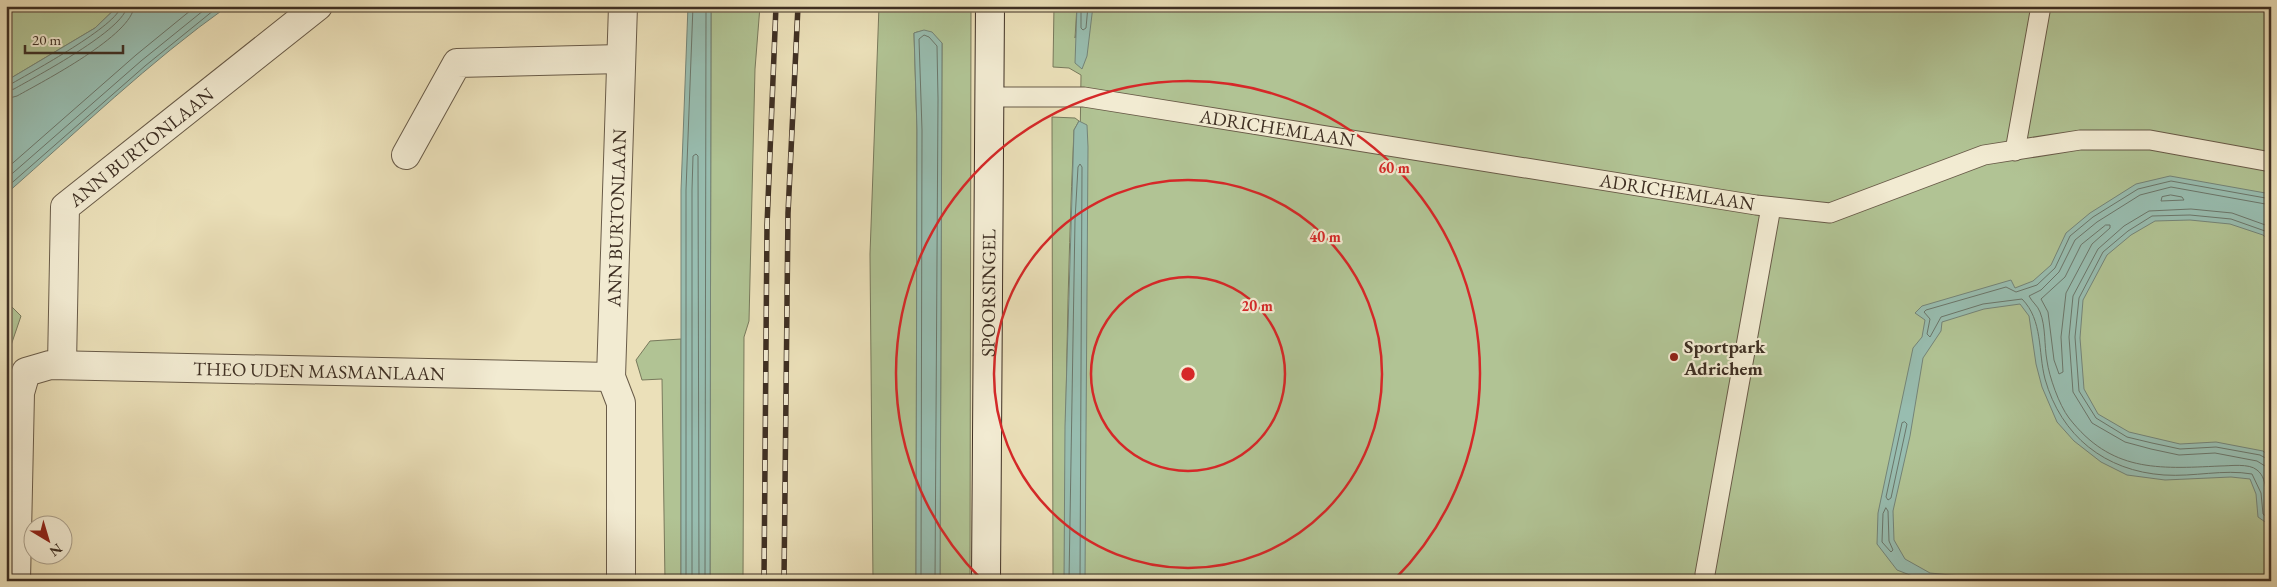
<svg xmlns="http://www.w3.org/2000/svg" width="2277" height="587" font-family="'EB Garamond',serif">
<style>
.green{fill:#b1c394;stroke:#78795c}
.water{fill:#98bdb0;stroke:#748478}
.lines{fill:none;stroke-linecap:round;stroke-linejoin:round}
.shore{stroke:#6b766a;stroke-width:1}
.service-casing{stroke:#695b48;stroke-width:21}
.minor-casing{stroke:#695b48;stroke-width:30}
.secondary-casing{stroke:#3e2f23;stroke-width:30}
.service{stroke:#f2ebd2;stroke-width:19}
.minor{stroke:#f2ebd2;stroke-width:28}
.secondary{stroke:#f2ebd2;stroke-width:28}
.rail-casing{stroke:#3e2f23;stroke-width:5.5}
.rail{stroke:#f2ebd2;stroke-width:4;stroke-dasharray:11;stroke-linecap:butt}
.ring{fill:none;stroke:#d62828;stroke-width:2.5}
.poi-dot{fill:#8f2418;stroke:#f2ebd2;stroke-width:2}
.labels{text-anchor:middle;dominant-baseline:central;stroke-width:4.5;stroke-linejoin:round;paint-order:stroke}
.street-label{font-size:19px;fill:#3e2f23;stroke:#f2ebd2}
.poi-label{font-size:19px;font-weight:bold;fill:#3e2f23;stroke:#f2ebd2;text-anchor:start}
.centre{fill:#d62828;stroke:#f2ebd2;stroke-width:2.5}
.ring-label{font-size:15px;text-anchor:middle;font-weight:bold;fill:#d62828;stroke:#f2ebd2;stroke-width:4.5;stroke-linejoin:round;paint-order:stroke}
</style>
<rect width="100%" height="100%" fill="#ebe0b9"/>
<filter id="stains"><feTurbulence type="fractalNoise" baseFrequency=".004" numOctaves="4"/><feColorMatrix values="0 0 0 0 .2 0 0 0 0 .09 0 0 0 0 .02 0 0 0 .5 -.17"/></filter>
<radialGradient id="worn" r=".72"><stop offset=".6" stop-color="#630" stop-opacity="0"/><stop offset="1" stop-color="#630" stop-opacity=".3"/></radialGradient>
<g class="green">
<polygon points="6,6 118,6 95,28 6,81"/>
<polygon points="711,6 760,6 755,69 749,321 744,337 743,581 710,581"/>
<path d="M879,6H971L970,581H940L942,43C932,33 928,28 914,33L917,130L916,581H873L870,254Z"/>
<polygon points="1054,6 1077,6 1075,38 1084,6 2271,6 2271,581 1074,581 1081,75 1069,68 1053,67"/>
<path d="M1052,117L1075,118L1079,121L1074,130C1067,280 1065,430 1065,581H1053Z"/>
<polygon points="6,301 21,316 6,360"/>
<polygon points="681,339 681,581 665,581 662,379 642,380 636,360 650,341"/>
</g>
<g class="water">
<path d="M118,6H228C149,62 79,130 6,194V81L95,28Z"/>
<polygon points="688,6 711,6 710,581 681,581 681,190"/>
<polygon points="1077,6 1093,6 1087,56 1082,69 1075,63"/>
<polygon points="924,30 932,32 942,43 940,581 916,581 917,130 914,33"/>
<polygon points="1079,121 1087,125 1088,147 1085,581 1064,581 1065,426 1074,130"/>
<polygon points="2170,176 2271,194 2271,242 2263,235 2230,224 2190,220 2155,221 2131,235 2107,255 2083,300 2080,338 2084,389 2098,414 2129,432 2180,444 2216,442 2263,451 2271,458 2271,526 2258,517 2256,494 2250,479 2231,477 2165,480 2127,475 2101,462 2074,441 2057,422 2042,387 2036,364 2029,316 2020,304 1984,309 1942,322 1941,331 1923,358 1910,436 1893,511 1894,540 1905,559 1930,573 2013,581 1920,579 1897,570 1877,544 1878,513 1913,348 1922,337 1925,320 1915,313 1922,306 2011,280 2015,288 2033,281 2051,265 2066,233 2090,213 2136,184"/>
</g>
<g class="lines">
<g class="shore">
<polyline points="1081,6 1081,28 1083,30 1086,28 1088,6"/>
<path d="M6,85L11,84C30,73 119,25 121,6"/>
<path d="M6,91L14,89C35,77 126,29 127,6"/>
<path d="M6,99L17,96C42,82 133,35 134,6"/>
<polyline points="6,169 136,55 196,6"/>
<polyline points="6,179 141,61 209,6"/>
<polyline points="6,188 145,66 219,6"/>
<polygon points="2171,195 2182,197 2184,200 2161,201 2162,197"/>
<path d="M2271,199L2171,181L2138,189L2093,217L2070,236L2055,268L2037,285L2016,292L2006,287L1926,310L1924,312L1930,319L1927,334L1930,337L1941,317L1983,304L2022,299C2043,320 2038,352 2045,379C2061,436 2105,471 2164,475C2194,477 2223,469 2252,474L2261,493L2263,514L2271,520"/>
<path d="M2271,205L2171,187L2140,195L2097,222L2075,240L2059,272L2041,290L2029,296C2032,302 2038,306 2040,312C2046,327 2044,345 2047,361C2049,376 2059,405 2069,418C2111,472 2157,469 2220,466C2230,466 2249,463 2257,470C2270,480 2263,501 2271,512"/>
<polygon points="2106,225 2110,225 2110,228 2092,244 2066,293 2061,337 2063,372 2059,374 2054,360 2048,312 2041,299 2065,277 2081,245"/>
<polyline points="2271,227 2232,213 2191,209 2149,211 2124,226 2098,249 2073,296 2069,337 2073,392 2092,423 2125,442 2151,449 2179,455 2215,453 2257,461 2265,466 2271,467"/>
<polyline points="2271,235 2265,231 2231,219 2190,215 2152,216 2128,231 2103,252 2079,298 2075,337 2079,391 2096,418 2127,437 2152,443 2180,449 2216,447 2260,455 2271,461"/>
<polygon points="1905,422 1907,424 1891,498 1888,500 1886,497 1902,423"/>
<polygon points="1886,508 1888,511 1889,541 1893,550 1891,552 1882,542 1883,514"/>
<polyline points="686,581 686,190 693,6"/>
<polyline points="692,581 692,190 693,156 696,154 698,156 699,581"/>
<polyline points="705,581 706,6"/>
<polyline points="921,581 922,130 919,39 924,35 929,37 937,46 938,99 935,581"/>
<polyline points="1069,581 1075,220 1078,167 1080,164 1082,167 1080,581"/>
</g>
<defs>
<g id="service">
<polyline points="989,97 1084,97 1756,205 1830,213 1984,155 2080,140 2150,140 2271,162"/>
<polyline points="2015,151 2041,6"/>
<polyline points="1705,574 1771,207"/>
</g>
<g id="minor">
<polyline points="406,155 457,63 621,59"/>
<path id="s1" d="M62,365L65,207L318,6"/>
<path id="s2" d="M16,581L20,393L26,372L50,365L611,377"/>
<path id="s3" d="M621,581V403L611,377L623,6"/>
</g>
<g id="secondary">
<path id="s4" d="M986,581L990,6"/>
</g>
</defs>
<use href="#service" class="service-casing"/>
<use href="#minor" class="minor-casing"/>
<use href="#secondary" class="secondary-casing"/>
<use href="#service" class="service"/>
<use href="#minor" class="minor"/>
<use href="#secondary" class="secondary"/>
<defs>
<g id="rail">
<polyline points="764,581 767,225 776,6"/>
<polyline points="784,581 788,213 798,6"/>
</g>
</defs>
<use href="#rail" class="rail-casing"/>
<use href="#rail" class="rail"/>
</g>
<g class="ring">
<circle cx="1188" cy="374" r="97"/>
<circle cx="1188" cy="374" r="194"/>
<path d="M982 580A292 292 0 1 1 1394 580"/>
</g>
<circle class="poi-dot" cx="1674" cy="357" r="5"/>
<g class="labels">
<g class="street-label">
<text transform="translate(1277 128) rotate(9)">ADRICHEMLAAN</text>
<text stroke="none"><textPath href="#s1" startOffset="255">ANN BURTONLAAN</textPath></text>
<text transform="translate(1677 192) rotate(9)">ADRICHEMLAAN</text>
<text stroke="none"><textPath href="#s3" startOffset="365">ANN BURTONLAAN</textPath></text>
<text stroke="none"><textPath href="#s4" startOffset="288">SPOORSINGEL</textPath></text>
<text stroke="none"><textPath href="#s2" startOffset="504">THEO UDEN MASMANLAAN</textPath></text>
</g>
<g class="poi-label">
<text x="1684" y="346">Sportpark<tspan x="1684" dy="22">Adrichem</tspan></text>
</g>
</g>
<circle cx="1188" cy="374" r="8" class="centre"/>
<g class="ring-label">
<text x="1394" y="173">60 m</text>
<text x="1325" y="242">40 m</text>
<text x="1257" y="311">20 m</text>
</g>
<rect width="2277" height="587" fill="none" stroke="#ebe0b9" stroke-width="25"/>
<rect x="8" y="8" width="2262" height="572" fill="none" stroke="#3e2f23" stroke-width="2.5"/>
<rect x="12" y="12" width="2252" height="562" fill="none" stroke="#3e2f23"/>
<g transform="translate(48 540) rotate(142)"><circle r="24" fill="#f2ebd2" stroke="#aaa08c"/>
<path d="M0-4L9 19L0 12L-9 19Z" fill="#8f2418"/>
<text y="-8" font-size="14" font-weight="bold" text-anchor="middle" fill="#3e2f23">N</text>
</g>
<path d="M25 45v8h98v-8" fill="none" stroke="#3e2f23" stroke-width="2.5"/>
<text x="32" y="45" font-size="15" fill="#3e2f23" stroke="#f2ebd2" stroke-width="4" paint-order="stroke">20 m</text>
<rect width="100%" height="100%" filter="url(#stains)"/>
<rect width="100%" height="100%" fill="url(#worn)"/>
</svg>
